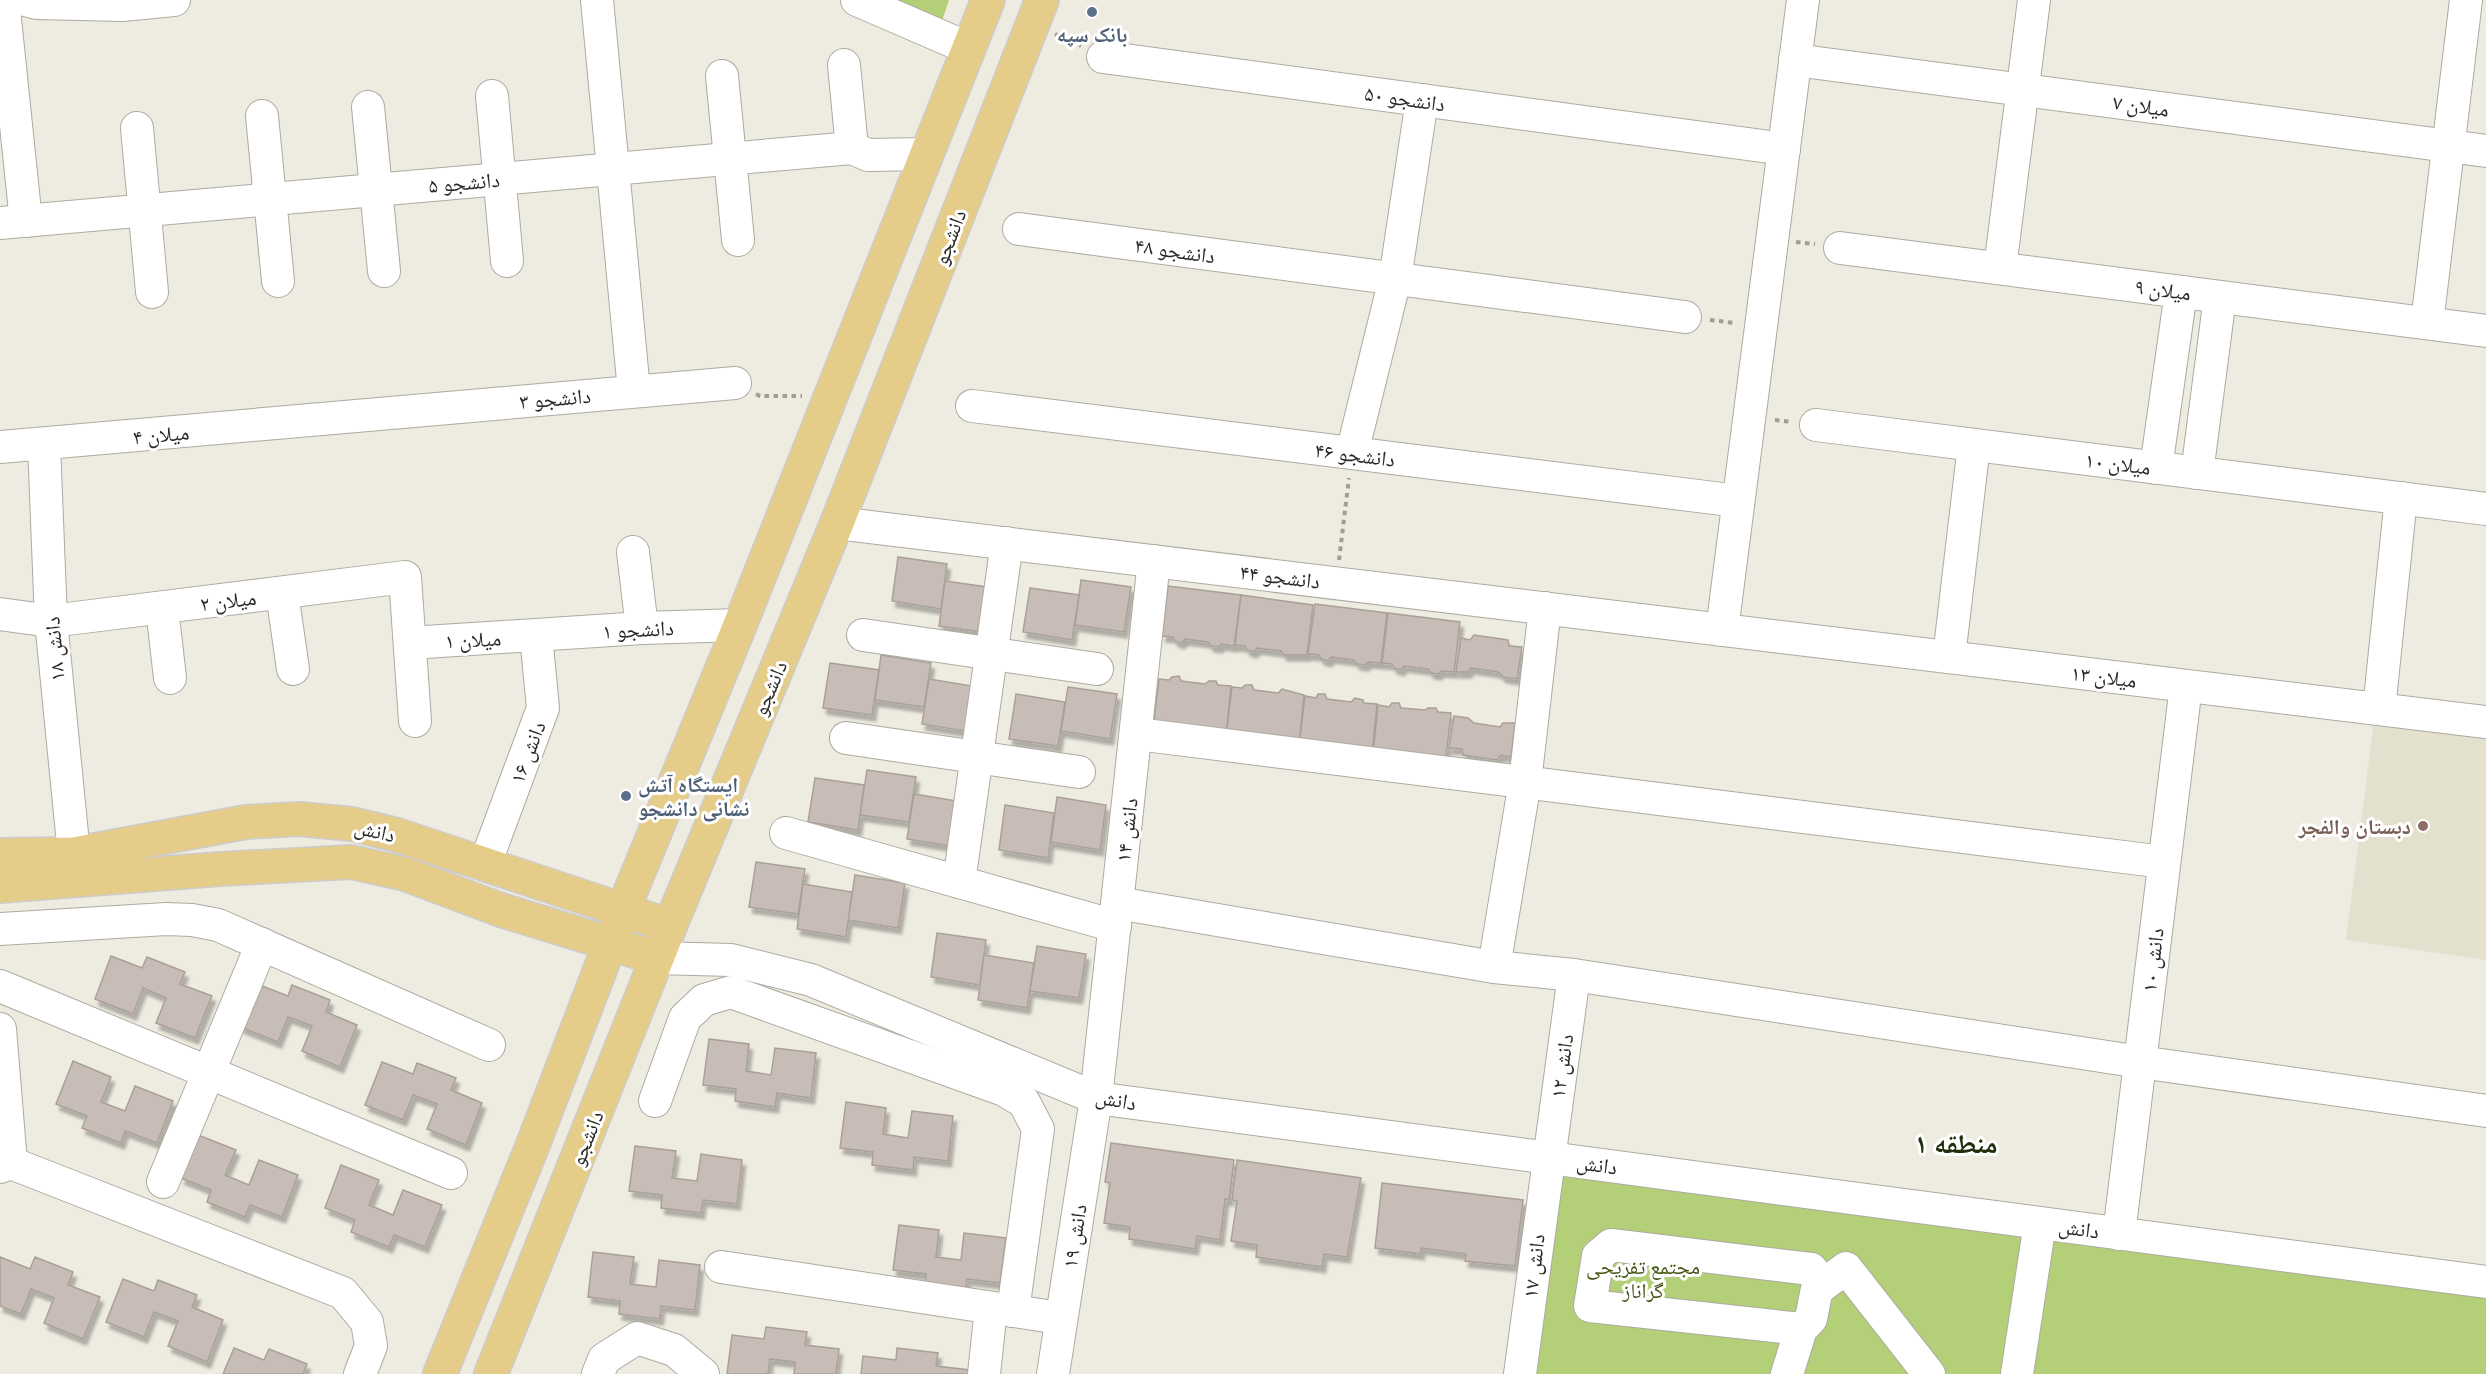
<svg xmlns="http://www.w3.org/2000/svg" width="2486" height="1374" font-family="Ubuntu,'Noto Naskh Arabic',sans-serif">
<style>
.built{fill:#e4e0ce}
.green{fill:#b3cf78}
.building{fill:#c7bdb6;stroke:#a9a098;stroke-width:1.5;filter:url(#shadow)}
.lines{fill:none;stroke-linecap:round;stroke-linejoin:round}
.minor-casing{stroke:#adaaa0;stroke-width:34}
.major-casing{stroke:#cccccb;stroke-width:36}
.path{stroke:#9f9d95;stroke-width:4;stroke-dasharray:4.5 4.5;stroke-linecap:butt}
.minor{stroke:#fff;stroke-width:32}
.major{stroke:#e5cc89;stroke-width:33}
.service-dot{fill:#5c6f8a;stroke:#fff;stroke-width:2}
.education-dot{fill:#8d6e63;stroke:#fff;stroke-width:2}
.labels{text-anchor:middle;dominant-baseline:central;stroke-width:6;stroke-linejoin:round;paint-order:stroke}
.service-label{font-size:21px;font-weight:bold;fill:#4e5e75;stroke:#fff}
.street-label{font-size:21px;fill:#2a2925;stroke:#fff}
.education-label{font-size:21px;font-weight:bold;fill:#785e54;stroke:#fff;text-anchor:end}
.park-label{font-size:21px;fill:#445514;stroke:#fff}
.district-label{font-size:27px;font-weight:bold;fill:#212f0a;stroke:#fff}
</style>
<defs>
<filter id="shadow"><feDropShadow dx="3.5" dy="6" stdDeviation="1.5" flood-color="#0004"/></filter>
</defs>
<rect width="100%" height="100%" fill="#eeebe0"/>
<polygon class="built" points="2377,697 2486,712 2486,960 2346,940"/>
<g class="green">
<polygon points="883,0 949,0 941,24"/>
<polygon points="1559,1171 2486,1295 2486,1374 1533,1374"/>
</g>
<g class="building">
<polygon points="898,557 947,564 941,609 892,601"/>
<polygon points="1081,580 1131,587 1124,632 1075,625"/>
<polygon points="945,581 994,588 988,633 939,626"/>
<polygon points="1168,586 1241,595 1234,646 1221,644 1219,647 1211,646 1208,642 1185,639 1181,643 1175,641 1173,637 1162,636"/>
<polygon points="1030,588 1079,595 1072,640 1023,632"/>
<polygon points="1241,595 1313,605 1307,655 1284,655 1281,651 1257,648 1254,652 1247,650 1245,646 1235,645"/>
<polygon points="1315,604 1387,613 1381,663 1368,662 1365,665 1357,664 1354,660 1331,657 1328,661 1321,659 1319,655 1308,654"/>
<polygon points="1388,613 1460,622 1454,672 1441,671 1438,674 1431,673 1428,669 1404,666 1401,670 1394,668 1392,664 1382,663"/>
<polygon points="1474,635 1508,640 1509,646 1522,647 1517,679 1503,677 1498,672 1471,668 1468,672 1456,672 1461,638 1470,640"/>
<polygon points="881,655 931,663 924,707 875,700"/>
<polygon points="830,663 879,670 872,715 823,708"/>
<polygon points="1179,676 1181,681 1205,684 1209,681 1216,681 1218,685 1231,686 1226,737 1153,728 1159,679 1169,680 1172,677"/>
<polygon points="929,679 978,687 971,732 922,724"/>
<polygon points="1245,685 1252,685 1254,690 1278,693 1282,689 1304,695 1299,745 1226,737 1232,687 1242,688"/>
<polygon points="1068,687 1117,694 1110,739 1061,731"/>
<polygon points="1016,694 1065,702 1058,746 1009,739"/>
<polygon points="1318,694 1325,694 1327,699 1351,702 1355,698 1363,700 1364,703 1377,704 1372,754 1299,746 1305,696 1316,698"/>
<polygon points="1392,703 1399,703 1401,708 1425,710 1428,708 1436,708 1438,712 1451,713 1445,764 1373,755 1378,705 1389,707"/>
<polygon points="1454,716 1468,718 1474,723 1500,727 1503,723 1515,723 1511,757 1501,755 1497,760 1463,755 1462,749 1449,748"/>
<polygon points="867,770 916,777 909,822 860,815"/>
<polygon points="815,778 864,785 858,830 808,822"/>
<polygon points="914,794 963,802 956,847 907,839"/>
<polygon points="1057,797 1106,805 1100,850 1051,842"/>
<polygon points="1005,805 1054,813 1048,858 999,850"/>
<polygon points="756,862 805,869 798,914 749,907"/>
<polygon points="855,875 905,883 898,928 848,920"/>
<polygon points="803,884 852,892 846,937 797,929"/>
<polygon points="937,933 986,940 980,985 931,977"/>
<polygon points="1037,946 1086,954 1079,998 1030,991"/>
<polygon points="984,955 1034,963 1027,1008 978,1000"/>
<polygon points="111,956 142,968 147,957 185,972 180,984 212,996 195,1038 156,1023 166,998 143,988 133,1014 95,999"/>
<polygon points="257,984 288,996 292,985 330,1000 326,1012 357,1025 340,1067 302,1051 312,1026 288,1017 278,1042 240,1027"/>
<polygon points="709,1039 749,1044 746,1071 771,1075 775,1048 816,1053 811,1098 777,1093 775,1107 735,1101 736,1089 703,1085"/>
<polygon points="73,1061 111,1077 101,1102 125,1111 135,1086 173,1101 157,1143 125,1131 121,1143 82,1128 87,1116 56,1104"/>
<polygon points="382,1062 413,1074 417,1063 456,1078 451,1090 482,1103 466,1145 427,1129 437,1104 413,1095 403,1120 365,1105"/>
<polygon points="846,1102 886,1108 883,1134 908,1138 912,1111 953,1116 948,1161 914,1157 913,1170 872,1165 873,1152 840,1148"/>
<polygon points="198,1135 236,1150 225,1175 249,1185 259,1160 298,1175 282,1217 250,1205 245,1217 207,1202 211,1190 181,1178"/>
<polygon points="1111,1143 1234,1160 1229,1200 1225,1199 1220,1240 1197,1236 1195,1249 1129,1239 1130,1227 1104,1223 1110,1183 1105,1182"/>
<polygon points="635,1146 676,1151 672,1178 697,1181 701,1154 742,1160 737,1204 703,1200 701,1213 661,1208 662,1195 629,1191"/>
<polygon points="1237,1160 1361,1178 1347,1257 1324,1254 1322,1267 1256,1257 1257,1245 1231,1241 1237,1201 1232,1200"/>
<polygon points="341,1165 379,1180 369,1205 393,1215 403,1190 442,1205 425,1247 394,1235 389,1247 351,1232 355,1220 325,1208"/>
<polygon points="1382,1183 1523,1200 1515,1266 1465,1261 1466,1254 1421,1248 1421,1254 1375,1248"/>
<polygon points="899,1225 939,1230 936,1257 961,1260 964,1233 1006,1238 1000,1283 967,1279 965,1292 925,1287 926,1274 893,1270"/>
<polygon points="593,1252 634,1257 630,1284 656,1287 659,1260 700,1265 695,1310 661,1306 660,1319 619,1314 620,1301 588,1297"/>
<polygon points="0,1257 30,1269 35,1257 73,1272 68,1285 100,1297 83,1339 44,1323 54,1298 31,1289 21,1314 0,1306"/>
<polygon points="123,1279 154,1291 158,1280 197,1295 192,1307 223,1320 207,1362 168,1346 178,1321 154,1312 144,1337 106,1322"/>
<polygon points="766,1327 807,1332 805,1345 839,1349 836,1374 794,1374 795,1362 770,1359 768,1374 727,1374 732,1335 764,1339"/>
<polygon points="234,1348 264,1360 269,1349 307,1364 303,1374 223,1374"/>
<polygon points="897,1348 938,1353 936,1366 970,1370 969,1374 861,1374 863,1356 896,1360"/>
</g>
<g class="lines">
<defs>
<g id="minor">
<polyline points="3,0 26,221"/>
<polyline points="25,0 37,3 122,5 174,0"/>
<polyline points="597,0 634,391"/>
<polyline points="857,0 968,48"/>
<polyline points="1103,57 1784,149"/>
<polyline points="1795,60 2486,151"/>
<polyline points="844,65 852,148"/>
<polyline points="722,76 738,240"/>
<polyline points="492,96 507,261"/>
<polyline points="368,107 384,271"/>
<polyline points="262,116 278,281"/>
<polyline points="137,128 152,292"/>
<polyline points="0,223 852,148 868,155 926,154"/>
<polyline points="1019,229 1685,317"/>
<polyline points="1840,248 2486,331"/>
<polyline points="2000,268 2034,0"/>
<polyline points="2427,323 2466,0"/>
<polyline points="972,406 1738,501"/>
<polyline points="1816,425 2486,509"/>
<polyline points="44,444 51,621 74,854"/>
<polyline points="0,447 735,383"/>
<polyline points="1352,453 1395,279 1422,100"/>
<polyline points="2156,468 2181,292"/>
<polyline points="2197,473 2220,297"/>
<polyline points="837,523 2486,722"/>
<polyline points="633,552 642,628"/>
<polyline points="282,593 293,669"/>
<polyline points="162,608 170,678"/>
<polyline points="0,614 51,621 405,577 415,721"/>
<polyline points="1722,630 1803,0"/>
<polyline points="863,635 1097,669"/>
<polyline points="410,643 642,628 740,625"/>
<polyline points="1949,657 1974,445"/>
<polyline points="2379,709 2401,498"/>
<polyline points="1137,734 2164,862"/>
<polyline points="846,738 1079,772"/>
<polyline points="786,833 1115,926"/>
<polyline points="485,864 543,708 536,636"/>
<polyline points="959,882 1007,543"/>
<polyline points="1117,903 1494,967 1574,975 2140,1062 2486,1111"/>
<polyline points="0,929 166,919 192,920 218,925 489,1045"/>
<polyline points="657,958 731,960 811,980 1096,1098 2486,1282"/>
<polyline points="1494,967 1525,782 1545,608"/>
<polyline points="0,986 451,1173"/>
<polyline points="0,1029 11,1163"/>
<polyline points="655,1101 685,1018 704,1000 731,992 1004,1090 1024,1102 1038,1129 1013,1311"/>
<polyline points="0,1167 11,1163 343,1293 367,1322 371,1346 360,1374"/>
<polyline points="163,1182 262,944"/>
<polyline points="2119,1234 2186,686"/>
<polyline points="721,1267 1060,1318"/>
<polyline points="1818,1289 1846,1268 1929,1374"/>
<polyline points="598,1374 604,1359 637,1338 674,1350 703,1374"/>
<polyline points="984,1374 991,1308"/>
<polyline points="1053,1374 1096,1098 1154,561"/>
<polyline points="1520,1374 1574,975"/>
<polyline points="1787,1374 1801,1329 1811,1319 1819,1278 1811,1269 1611,1245 1598,1256 1590,1306 1801,1329"/>
<polyline points="2017,1374 2040,1223"/>
</g>
<g id="major">
<polyline points="0,855 74,854 246,822 299,819 352,824 397,835 670,926"/>
<polyline points="0,886 220,869 351,862 405,874 501,910 657,958"/>
<polyline points="440,1374 532,1147 623,910 740,625 988,0"/>
<polyline points="491,1374 670,926 837,523 1042,0"/>
</g>
</defs>
<use href="#minor" class="minor-casing"/>
<use href="#major" class="major-casing"/>
<g class="path">
<polyline points="1055,34 1081,46"/>
<polyline points="1796,242 1815,244"/>
<polyline points="1710,320 1735,323"/>
<polyline points="756,394 760,396 802,396"/>
<polyline points="1775,420 1792,422"/>
<polyline points="1339,560 1349,478"/>
</g>
<use href="#minor" class="minor"/>
<use href="#major" class="major"/>
</g>
<g class="service-dot">
<circle cx="1092" cy="12" r="6"/>
<circle cx="626" cy="796" r="6"/>
</g>
<circle class="education-dot" cx="2423" cy="826" r="6"/>
<g class="labels">
<g class="service-label">
<text x="1092" y="34">بانک سپه</text>
<text x="638" y="784" text-anchor="start">ایستگاه آتش<tspan x="638" dy="24">نشانی دانشجو</tspan></text>
</g>
<g class="street-label">
<text transform="translate(1405 98) rotate(8)">دانشجو ۵۰</text>
<text transform="translate(2141 105) rotate(8)">میلان ۷</text>
<text transform="translate(464 182) rotate(-5)">دانشجو ۵</text>
<text transform="translate(949 237) rotate(-69)">دانشجو</text>
<text transform="translate(1175 250) rotate(8)">دانشجو ۴۸</text>
<text transform="translate(2163 289) rotate(7)">میلان ۹</text>
<text transform="translate(555 398) rotate(-5)">دانشجو ۳</text>
<text transform="translate(161 434) rotate(-5)">میلان ۴</text>
<text transform="translate(1355 454) rotate(7)">دانشجو ۴۶</text>
<text transform="translate(2118 463) rotate(7)">میلان ۱۰</text>
<text transform="translate(1280 576) rotate(7)">دانشجو ۴۴</text>
<text transform="translate(228 600) rotate(-7)">میلان ۲</text>
<text transform="translate(638 629) rotate(-3)">دانشجو ۱</text>
<text transform="translate(473 639) rotate(-3)">میلان ۱</text>
<text transform="translate(54 649) rotate(-95)">دانش ۱۸</text>
<text transform="translate(2104 676) rotate(7)">میلان ۱۳</text>
<text transform="translate(769 688) rotate(-67)">دانشجو</text>
<text transform="translate(527 752) rotate(-69)">دانش ۱۶</text>
<text transform="translate(375 830) rotate(13)">دانش</text>
<text transform="translate(1126 830) rotate(-83)">دانش ۱۴</text>
<text transform="translate(2152 960) rotate(-83)">دانش ۱۰</text>
<text transform="translate(1561 1066) rotate(-82)">دانش ۱۲</text>
<text transform="translate(1116 1099) rotate(10)">دانش</text>
<text transform="translate(586 1138) rotate(-68)">دانشجو</text>
<text transform="translate(1597 1164) rotate(8)">دانش</text>
<text transform="translate(2079 1228) rotate(8)">دانش</text>
<text transform="translate(1074 1236) rotate(-81)">دانش ۱۹</text>
<text transform="translate(1533 1266) rotate(-83)">دانش ۱۷</text>
</g>
<g class="education-label">
<text x="2411" y="826">دبستان والفجر</text>
</g>
<g class="park-label">
<text x="1643" y="1266">مجتمع تفریحی<tspan x="1643" dy="24">گراناز</tspan></text>
</g>
<g class="district-label">
<text x="1956" y="1143">منطقه ۱</text>
</g>
</g>
</svg>
